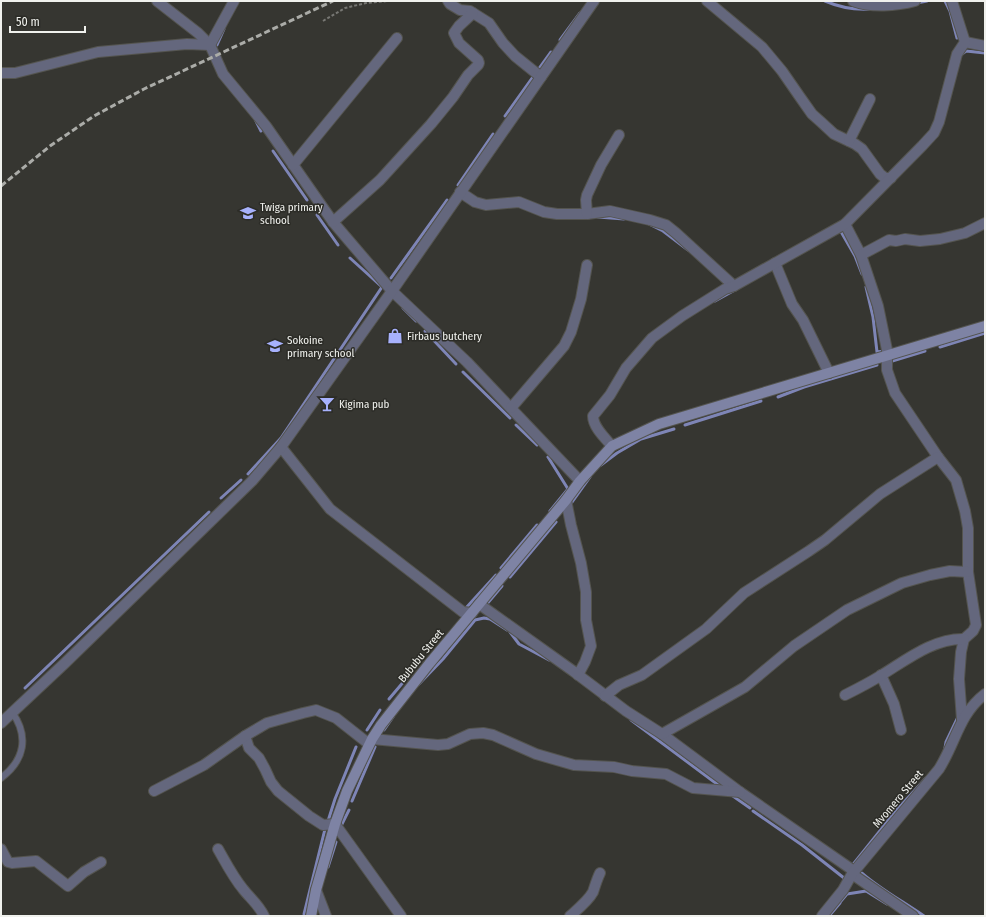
<svg xmlns="http://www.w3.org/2000/svg" width="986" height="917" font-family="'Fira Sans Condensed',sans-serif">
<style>
.lines{fill:none;stroke-linecap:round;stroke-linejoin:round}
.stream{stroke:#7e85b6;stroke-width:3}
.lane-casing{stroke:#54544f;stroke-width:8}
.street-casing{stroke:#54544f;stroke-width:12}
.secondary-casing{stroke:#54544f;stroke-width:12}
.path{stroke:#777773;stroke-width:2;stroke-dasharray:3 2;stroke-linecap:butt}
.lane{stroke:#64677d;stroke-width:6}
.street{stroke:#64677d;stroke-width:10}
.secondary{stroke:#7e83a4;stroke-width:10}
.rail{stroke:#abaca8;stroke-width:3;stroke-dasharray:6 3;stroke-linecap:butt}
.labels{text-anchor:middle;dominant-baseline:central;stroke-width:3;stroke-linejoin:round;paint-order:stroke}
.poi-label{font-size:11px;fill:#f0f1ed;stroke:#2c2c27;text-anchor:start}
.street-label{font-size:11px;fill:#f0f1ed;stroke:#2c2c27}
</style>
<rect width="100%" height="100%" fill="#363631"/>
<g class="lines">
<g class="stream">
<path d="M825,1C839,7 855,10 870,9"/>
<polyline points="945,1 950,11 957,38"/>
<polyline points="917,3 927,1"/>
<polyline points="560,40 580,13"/>
<polyline points="217,45 224,29"/>
<polyline points="962,54 966,51 985,53"/>
<polyline points="505,116 535,74 551,52"/>
<polyline points="256,121 261,131"/>
<polyline points="273,151 307,200"/>
<polyline points="458,185 493,134"/>
<polyline points="317,215 338,245"/>
<polyline points="598,217 624,219"/>
<polyline points="649,224 663,231 688,250"/>
<polyline points="840,230 855,256 862,274"/>
<polyline points="391,278 447,200"/>
<polyline points="866,287 873,317 877,352 884,351"/>
<polyline points="715,301 735,290"/>
<polyline points="403,308 416,321"/>
<polyline points="425,331 456,364"/>
<polyline points="940,347 985,333"/>
<polyline points="889,362 925,351"/>
<polyline points="463,372 510,418"/>
<polyline points="778,397 804,387 877,365"/>
<polyline points="516,425 537,445"/>
<polyline points="685,425 761,401"/>
<polyline points="548,457 568,489 550,511"/>
<polyline points="601,465 617,453 641,439 674,429"/>
<polyline points="248,474 281,438 382,287 350,258"/>
<polyline points="221,498 241,480"/>
<polyline points="570,505 590,477"/>
<polyline points="501,568 537,525"/>
<polyline points="510,577 556,522"/>
<polyline points="488,606 486,605 502,586"/>
<polyline points="465,609 496,575"/>
<polyline points="510,632 519,644 549,660"/>
<polyline points="419,684 443,659 475,620 484,618 490,619 507,630"/>
<polyline points="25,688 209,512"/>
<polyline points="389,699 411,673"/>
<polyline points="631,720 721,787"/>
<polyline points="367,730 380,710"/>
<polyline points="384,730 393,717"/>
<polyline points="945,748 946,742 958,717"/>
<polyline points="730,794 750,808"/>
<polyline points="352,801 375,747"/>
<polyline points="753,811 802,845 844,878 843,883"/>
<polyline points="328,821 335,799 356,747"/>
<polyline points="342,824 349,810"/>
<polyline points="328,867 336,842"/>
<polyline points="851,867 895,812 926,778"/>
<path d="M862,873C880,889 904,902 924,916"/>
<polyline points="841,901 847,894 866,891 887,904"/>
<polyline points="304,914 325,829"/>
<polyline points="829,916 840,903 841,898"/>
</g>
<defs>
<path id="lane" d="M1,778C25,760 29,736 12,712"/>
<g id="street">
<polyline points="157,1 198,33 210,45 223,74 266,126 333,222 392,291 467,362 580,481"/>
<polyline points="448,1 450,4 460,10 470,11 489,23 503,43 515,56 541,77"/>
<polyline points="707,1 762,47 782,71 800,97 812,114 821,122 834,134 855,144 862,149 880,174 885,178 891,178"/>
<path d="M853,1C871,8 897,6 915,1"/>
<polyline points="965,42 985,46"/>
<polyline points="1,73 15,73 98,52 187,44 210,45 234,1"/>
<polyline points="849,141 870,99"/>
<polyline points="293,165 397,38"/>
<polyline points="460,192 475,202 486,205 519,202 544,212 557,214 587,214 610,211 650,220 666,225 676,233 734,286"/>
<polyline points="587,214 586,200 587,195 601,165 619,135"/>
<polyline points="333,222 380,180 431,124 453,97 468,75 478,65 479,63 478,60 459,43 454,33 459,26 473,13"/>
<polyline points="845,224 861,255 878,306 887,350 887,370 895,393 938,457 956,480 965,511 968,528 968,572 976,625 973,631 964,639 961,652 959,679 962,720"/>
<polyline points="861,255 889,240 896,241 905,239 920,241 940,239 965,233 985,223"/>
<polyline points="775,263 792,304 803,320 829,373"/>
<polyline points="511,408 564,346 571,332 581,299 587,265"/>
<path d="M612,446C605,438 593,427 593,416L610,395L626,368L652,338L682,316L725,289L734,286L845,224L922,146L934,133L939,122L957,54L965,42L952,1"/>
<polyline points="281,447 330,509 463,612 472,613"/>
<polyline points="566,500 571,525 581,563 586,592 586,620 591,646 585,662 578,675"/>
<polyline points="479,604 573,671 626,711 662,734 740,792 854,871"/>
<polyline points="881,675 894,704 901,730"/>
<path d="M845,695C857,689 869,683 880,676C905,661 933,638 964,639"/>
<polyline points="605,696 619,685 642,675 706,629 744,593 809,551 825,540 880,494 938,457"/>
<polyline points="1,723 65,663 252,481 281,447 392,291 594,1"/>
<polyline points="662,734 745,687 794,646 847,610 902,583 930,575 950,571 968,572"/>
<polyline points="245,736 249,748 259,758 265,769 271,782 278,791 309,816 323,825 335,824 401,916"/>
<polyline points="372,739 438,745 448,744 470,734 483,733 493,735 536,754 574,765 614,767 632,771 666,774 693,788 740,792"/>
<polyline points="154,791 204,765 245,736 267,723 303,713 316,710 336,718 369,744"/>
<polyline points="1,849 8,862 12,863 36,861 68,886 84,872 101,862"/>
<path d="M218,849C226,863 233,877 243,889C250,898 259,905 264,916"/>
<polyline points="852,874 913,916"/>
<polyline points="316,890 326,916"/>
<path d="M570,916C578,909 588,901 593,892C595,886 597,879 600,873"/>
<path d="M822,916L843,890L852,874L939,769C956,742 959,714 985,694"/>
</g>
<polyline id="secondary" points="311,916 316,890 335,824 347,791 372,739 381,725 429,664 566,500 580,481 612,446 659,424 985,326"/>
</defs>
<use href="#lane" class="lane-casing"/>
<use href="#street" class="street-casing"/>
<use href="#secondary" class="secondary-casing"/>
<polyline class="path" points="323,21 345,8 366,3 388,1"/>
<use href="#lane" class="lane"/>
<use href="#street" class="street"/>
<use href="#secondary" class="secondary"/>
<polyline class="rail" points="1,186 50,146 94,116 144,89 333,1"/>
</g>
<defs>
<symbol id="school-bare" viewBox="-9 -9 18 18"><path d="M0-5L7-2L0 1L-7-2ZM-4 1L0 2.5L4 1V4Q0 6-4 4Z" fill="#a7b1fc" stroke="#2c2c27" stroke-width="2.5" paint-order="stroke"/></symbol>
<symbol id="shop-bare" viewBox="-9 -9 18 18"><path d="M-5-2.5h2.3a2.7 3.5 0 0 1 5.4 0H5L5.5 6h-11ZM-1.5-2.5h3a1.5 2.3 0 0 0-3 0Z" fill="#a7b1fc" stroke="#2c2c27" stroke-width="2.5" paint-order="stroke"/></symbol>
<symbol id="bar-bare" viewBox="-9 -9 18 18"><path d="M-6-5H6L.8 .8V4.5H3.5V6h-7V4.5H-.8V.8Z" fill="#a7b1fc" stroke="#2c2c27" stroke-width="2.5" paint-order="stroke"/></symbol>
</defs>
<g fill-rule="evenodd">
<use href="#school-bare" x="237" y="202" width="22" height="22"/>
<use href="#shop-bare" x="384" y="325" width="22" height="22"/>
<use href="#school-bare" x="264" y="335" width="22" height="22"/>
<use href="#bar-bare" x="316" y="393" width="22" height="22"/>
</g>
<g class="labels">
<g class="poi-label">
<text x="260" y="207">Twiga primary<tspan x="260" dy="13">school</tspan></text>
<text x="407" y="336">Firbaus butchery</text>
<text x="287" y="340">Sokoine<tspan x="287" dy="13">primary school</tspan></text>
<text x="339" y="404">Kigima pub</text>
</g>
<g class="street-label">
<text transform="translate(421 656) rotate(-51)">Bububu Street</text>
<text transform="translate(898 799) rotate(-50)">Mvomero Street</text>
</g>
</g>
<rect width="986" height="917" fill="none" stroke="#f0f1ed" stroke-width="4"/>
<path d="M10 26v6h75v-6" fill="none" stroke="#f0f1ed" stroke-width="2"/>
<text x="16" y="26" font-size="12" fill="#f0f1ed" stroke="#2c2c27" stroke-width="3" paint-order="stroke">50 m</text>
</svg>
